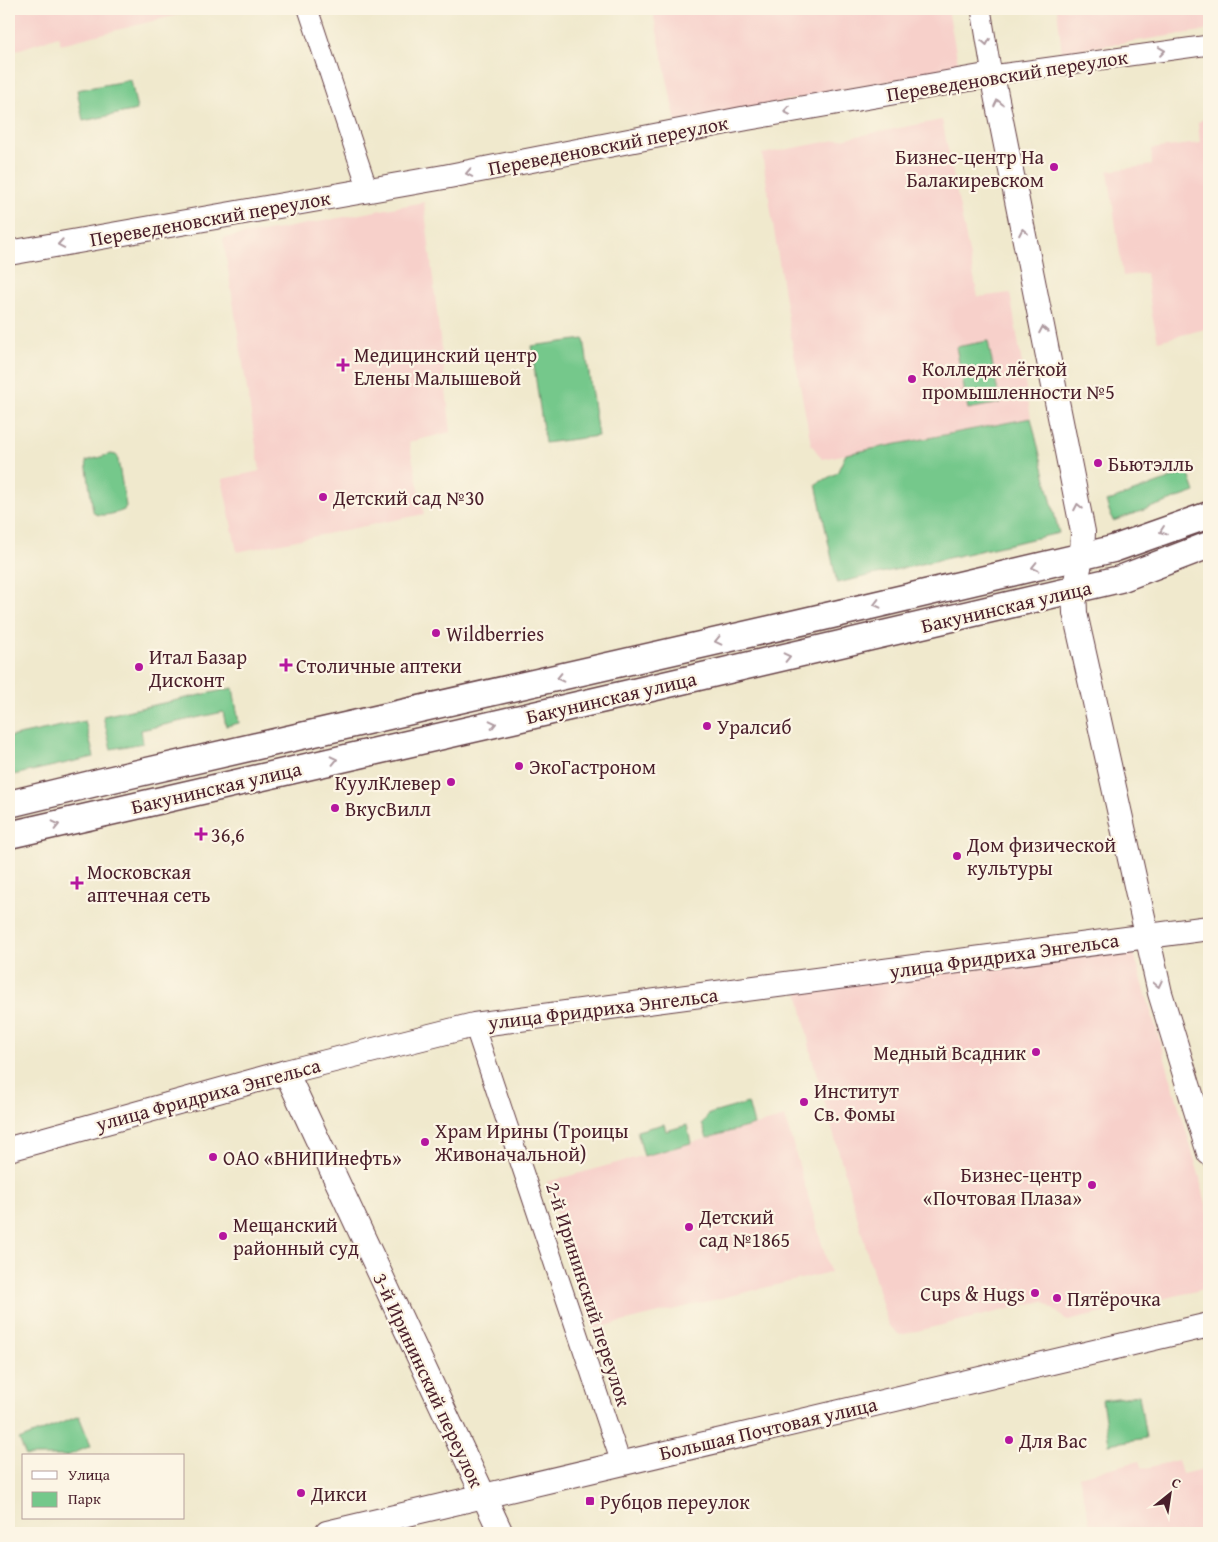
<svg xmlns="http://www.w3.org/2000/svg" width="1218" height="1542" font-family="'Gentium Book Plus',serif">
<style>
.built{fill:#f7d0ca}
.green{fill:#74c88b;stroke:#5f745b}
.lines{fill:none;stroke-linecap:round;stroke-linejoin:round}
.minor-casing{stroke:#633d43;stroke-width:21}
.tertiary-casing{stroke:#633d43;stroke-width:26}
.secondary-casing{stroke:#633d43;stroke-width:29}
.minor{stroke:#fff;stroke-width:19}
.tertiary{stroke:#fff;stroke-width:24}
.secondary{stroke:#fff;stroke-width:26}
.oneway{stroke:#ae9aa0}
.poi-dot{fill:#b5179e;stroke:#fcf5e5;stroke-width:2}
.labels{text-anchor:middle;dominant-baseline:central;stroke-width:4.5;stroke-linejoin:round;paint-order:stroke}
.street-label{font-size:20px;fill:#4a1f2b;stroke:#fcf5e5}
.poi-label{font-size:20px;fill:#4a1f2b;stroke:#fcf5e5;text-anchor:start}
</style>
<rect width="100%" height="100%" fill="#fcf5e5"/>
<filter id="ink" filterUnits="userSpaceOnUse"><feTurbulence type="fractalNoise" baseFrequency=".02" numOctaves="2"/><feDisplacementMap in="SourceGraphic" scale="10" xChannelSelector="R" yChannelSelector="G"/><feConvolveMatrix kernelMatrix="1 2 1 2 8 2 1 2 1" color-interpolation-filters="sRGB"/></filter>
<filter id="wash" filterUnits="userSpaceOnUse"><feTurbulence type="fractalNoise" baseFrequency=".0096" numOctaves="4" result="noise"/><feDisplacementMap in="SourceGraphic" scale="20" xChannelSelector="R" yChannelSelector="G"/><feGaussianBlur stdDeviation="1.12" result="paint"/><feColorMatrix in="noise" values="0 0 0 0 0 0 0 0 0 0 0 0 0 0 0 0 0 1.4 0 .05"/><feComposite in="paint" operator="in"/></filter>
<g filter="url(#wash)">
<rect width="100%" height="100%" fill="#f0e9cd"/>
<g class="built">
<polygon points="9,9 201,9 61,44 58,36 9,53"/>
<polygon points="656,9 948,9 959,68 676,122 654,17"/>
<polygon points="1057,9 1209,9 1209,30 1062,52"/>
<polygon points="1209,114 1209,328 1158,341 1152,315 1146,273 1123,276 1108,171 1152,165 1151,149 1200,143 1198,123"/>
<polygon points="942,120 978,297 1010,293 1031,418 822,459 811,444 790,332 762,154"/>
<polygon points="424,202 451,432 409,442 424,514 237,552 222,479 260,471 223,238 280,229"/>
<polygon points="1133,950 1200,1178 1209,1217 1209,1288 1068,1321 1043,1301 900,1335 888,1325 812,1058 798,990"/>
<polygon points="785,1117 830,1272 593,1329 547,1182"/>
<polygon points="1178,1460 1182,1474 1209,1468 1209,1533 1092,1533 1079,1476 1139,1461 1142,1469"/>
</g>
<g class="green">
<polygon points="131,80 137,110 83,121 77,90"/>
<polygon points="584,339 598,436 545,443 531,346"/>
<polygon points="988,341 1000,403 968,409 956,347"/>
<polygon points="1031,418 1059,533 837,583 816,484 837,473 846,454"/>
<path d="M111,454L116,455L118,460L126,506L124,510C117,513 104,517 95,514L93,511L86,461Z"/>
<polygon points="1188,472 1195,492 1113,521 1106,502"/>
<polygon points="233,688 239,723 226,726 223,712 141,730 143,743 111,749 103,716"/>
<polygon points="85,721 94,757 9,776 9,737"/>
<polygon points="748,1103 754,1125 707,1138 702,1124 709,1114"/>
<polygon points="664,1124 666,1131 687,1125 691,1143 644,1156 637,1131"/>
<polygon points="1139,1395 1146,1438 1109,1444 1102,1400"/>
<polygon points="79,1416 91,1446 67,1456 26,1456 19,1440"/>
</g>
</g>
<g filter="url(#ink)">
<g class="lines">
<defs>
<g id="minor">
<polyline points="308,9 368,190"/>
<polyline points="981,9 992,75 1209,45"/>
<polyline points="474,1025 621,1463"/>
</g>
<g id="tertiary">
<polyline points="9,253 444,177 747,118 992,75 1083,532 1082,555 1074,589 1075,613 1160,993 1209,1153"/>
<polyline points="286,1072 501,1533"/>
<polyline points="9,1149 286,1072 474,1025 1209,928"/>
<polyline points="327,1533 1209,1325"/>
</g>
<g id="secondary">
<polyline points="9,804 108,780 823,617 1113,549 1209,515"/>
<polyline points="9,835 604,699 1120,579 1209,545"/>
</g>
</defs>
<use href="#minor" class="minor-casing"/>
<use href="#tertiary" class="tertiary-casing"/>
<use href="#secondary" class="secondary-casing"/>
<use href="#minor" class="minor"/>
<use href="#tertiary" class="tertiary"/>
<use href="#secondary" class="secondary"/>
</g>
<defs><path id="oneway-chevron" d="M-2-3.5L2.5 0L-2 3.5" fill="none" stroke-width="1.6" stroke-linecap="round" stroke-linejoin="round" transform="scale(1.25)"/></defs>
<g class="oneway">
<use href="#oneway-chevron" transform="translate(986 42) rotate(80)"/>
<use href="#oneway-chevron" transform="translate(1162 51) rotate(-8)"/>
<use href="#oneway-chevron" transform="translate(998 103) rotate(-102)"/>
<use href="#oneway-chevron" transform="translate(787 111) rotate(170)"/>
<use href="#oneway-chevron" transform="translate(469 173) rotate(169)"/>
<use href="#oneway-chevron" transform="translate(1023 232) rotate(-101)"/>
<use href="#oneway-chevron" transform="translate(61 244) rotate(170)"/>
<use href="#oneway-chevron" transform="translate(1043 330) rotate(-101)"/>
<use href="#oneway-chevron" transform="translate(1078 507) rotate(-101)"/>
<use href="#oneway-chevron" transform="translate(1163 531) rotate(161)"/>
<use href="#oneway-chevron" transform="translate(1035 567) rotate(167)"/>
<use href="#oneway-chevron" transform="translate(877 604) rotate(166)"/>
<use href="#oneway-chevron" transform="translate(718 641) rotate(167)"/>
<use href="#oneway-chevron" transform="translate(787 657) rotate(-13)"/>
<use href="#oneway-chevron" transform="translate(560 678) rotate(167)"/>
<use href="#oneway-chevron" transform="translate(493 724) rotate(-13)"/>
<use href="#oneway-chevron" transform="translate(334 760) rotate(-13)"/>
<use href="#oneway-chevron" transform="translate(56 825) rotate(-13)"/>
<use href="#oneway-chevron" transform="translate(1158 984) rotate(77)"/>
</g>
</g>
<g class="poi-dot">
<circle cx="1054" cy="167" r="5"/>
<path d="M340.5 357.5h5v5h5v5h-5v5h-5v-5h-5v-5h5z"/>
<circle cx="912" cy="379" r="5"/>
<circle cx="1098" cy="463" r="5"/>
<circle cx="323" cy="497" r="5"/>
<circle cx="436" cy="633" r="5"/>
<path d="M283.5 657.5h5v5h5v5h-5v5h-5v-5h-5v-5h5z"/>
<circle cx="139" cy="667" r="5"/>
<circle cx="707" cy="726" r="5"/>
<circle cx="519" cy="766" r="5"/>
<circle cx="451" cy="782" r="5"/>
<circle cx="335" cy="808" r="5"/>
<path d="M198.5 826.5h5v5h5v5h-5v5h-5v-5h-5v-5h5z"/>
<circle cx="957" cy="856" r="5"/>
<path d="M74.5 875.5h5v5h5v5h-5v5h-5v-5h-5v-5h5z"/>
<circle cx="1036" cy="1052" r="5"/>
<circle cx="804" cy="1102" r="5"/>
<circle cx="425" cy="1142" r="5"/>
<circle cx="213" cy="1157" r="5"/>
<circle cx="1092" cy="1185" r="5"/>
<circle cx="689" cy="1227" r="5"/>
<circle cx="223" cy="1236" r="5"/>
<circle cx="1035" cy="1293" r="5"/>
<circle cx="1057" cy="1298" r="5"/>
<circle cx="1009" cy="1440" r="5"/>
<circle cx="301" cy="1493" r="5"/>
<rect x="585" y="1496" width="10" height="10" rx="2.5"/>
</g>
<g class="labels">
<g class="street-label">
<text transform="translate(1007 75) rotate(-9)">Переведеновский переулок</text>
<text transform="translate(608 145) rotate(-11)">Переведеновский переулок</text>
<text transform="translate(210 218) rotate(-10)">Переведеновский переулок</text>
<text transform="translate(1006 606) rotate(-13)">Бакунинская улица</text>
<text transform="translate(611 697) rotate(-13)">Бакунинская улица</text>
<text transform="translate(216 787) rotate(-13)">Бакунинская улица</text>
<text transform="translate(1004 955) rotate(-8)">улица Фридриха Энгельса</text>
<text transform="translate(603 1008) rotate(-7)">улица Фридриха Энгельса</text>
<text transform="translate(208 1094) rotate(-15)">улица Фридриха Энгельса</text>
<text transform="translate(589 1294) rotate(72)">2-й Ирининский переулок</text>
<text transform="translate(429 1380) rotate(65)">3-й Ирининский переулок</text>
<text transform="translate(768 1428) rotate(-13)">Большая Почтовая улица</text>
</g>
<g class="poi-label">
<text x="1044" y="156" text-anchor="end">Бизнес-центр На<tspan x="1044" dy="23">Балакиревском</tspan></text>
<text x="354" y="354">Медицинский центр<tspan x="354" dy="23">Елены Малышевой</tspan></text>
<text x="922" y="368">Колледж лёгкой<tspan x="922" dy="23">промышленности №5</tspan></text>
<text x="1108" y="463">Бьютэлль</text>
<text x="333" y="497">Детский сад №30</text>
<text x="446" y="633">Wildberries</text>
<text x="149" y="656">Итал Базар<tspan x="149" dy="23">Дисконт</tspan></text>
<text x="296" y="665">Столичные аптеки</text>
<text x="717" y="726">Уралсиб</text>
<text x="529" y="766">ЭкоГастроном</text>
<text x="441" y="782" text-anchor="end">КуулКлевер</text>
<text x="345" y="808">ВкусВилл</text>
<text x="211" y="834">36,6</text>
<text x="967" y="844">Дом физической<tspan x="967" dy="23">культуры</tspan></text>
<text x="87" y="871">Московская<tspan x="87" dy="23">аптечная сеть</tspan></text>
<text x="1026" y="1052" text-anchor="end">Медный Всадник</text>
<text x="814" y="1090">Институт<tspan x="814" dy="23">Св. Фомы</tspan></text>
<text x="435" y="1130">Храм Ирины (Троицы<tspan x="435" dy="23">Живоначальной)</tspan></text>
<text x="223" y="1157">ОАО «ВНИПИнефть»</text>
<text x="1082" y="1174" text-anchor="end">Бизнес-центр<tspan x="1082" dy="23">«Почтовая Плаза»</tspan></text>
<text x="699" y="1216">Детский<tspan x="699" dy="23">сад №1865</tspan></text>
<text x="233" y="1224">Мещанский<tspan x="233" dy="23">районный суд</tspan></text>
<text x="1025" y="1293" text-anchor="end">Cups &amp; Hugs</text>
<text x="1067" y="1298">Пятёрочка</text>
<text x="1019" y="1440">Для Вас</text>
<text x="311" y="1493">Дикси</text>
<text x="600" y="1501">Рубцов переулок</text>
</g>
</g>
<rect width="1218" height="1542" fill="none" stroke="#fcf5e5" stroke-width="30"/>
<rect x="22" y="1454" width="162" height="65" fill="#fcf5e5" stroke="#b59f9b"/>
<rect x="32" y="1471" width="25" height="8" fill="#ffffff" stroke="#b59f9b"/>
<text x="68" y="1480" font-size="15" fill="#4a1f2b">Улица</text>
<rect x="32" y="1492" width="25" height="15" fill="#74c88b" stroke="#b59f9b"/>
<text x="68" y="1504" font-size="15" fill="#4a1f2b">Парк</text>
<g transform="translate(1170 1494) rotate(30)" stroke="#fcf5e5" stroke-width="4" paint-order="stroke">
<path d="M0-4L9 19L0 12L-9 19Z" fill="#4a1f2b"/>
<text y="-8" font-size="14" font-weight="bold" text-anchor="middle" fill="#4a1f2b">С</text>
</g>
</svg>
